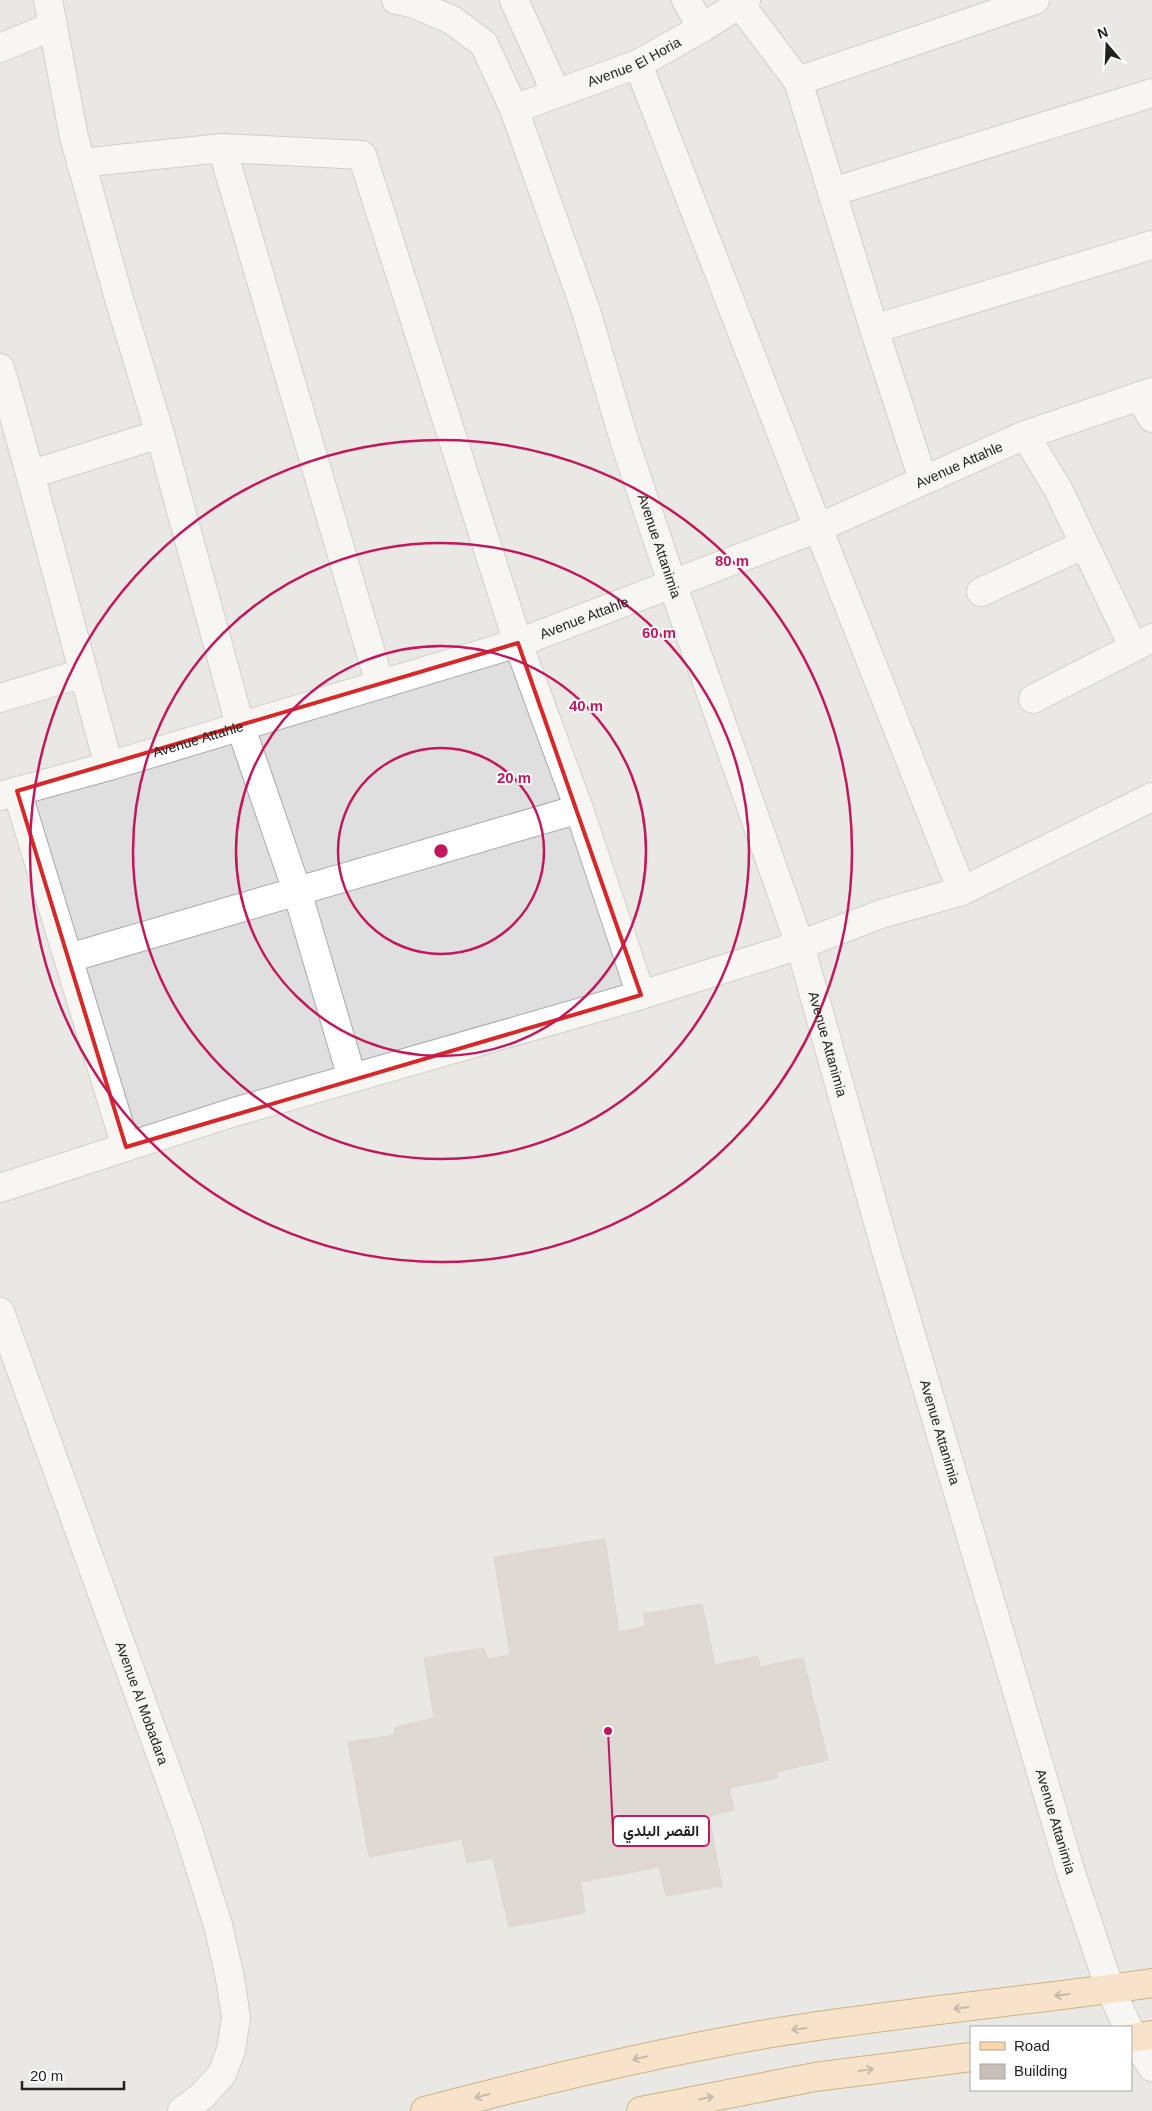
<svg xmlns="http://www.w3.org/2000/svg" width="1152" height="2111" font-family="Arial,Vazirmatn,sans-serif">
<style>
.residential{fill:#e0dfdf;fill-rule:evenodd}
.building{fill:#c7bfb8;stroke:#c4b6ab}
.lines{fill:none;stroke-linecap:round;stroke-linejoin:round}
.minor-casing{stroke:#a9a9a9;stroke-width:30}
.primary-casing{stroke:#a06b00;stroke-width:30}
.minor{stroke:#fff;stroke-width:28}
.primary{stroke:#fcd6a4;stroke-width:28}
.oneway{stroke:#8f7c63}
.marked{fill:none;stroke:#d62828;stroke-width:4;stroke-linejoin:round}
.ring{fill:none;stroke:#c2185b;stroke-width:2.5}
.labels{text-anchor:middle;dominant-baseline:central;stroke-width:4;stroke-linejoin:round;paint-order:stroke}
.street-label{font-size:14px;fill:#222;stroke:#fff}
.centre{fill:#c2185b;stroke:#fff;stroke-width:2.5}
.ring-label{font-size:15px;text-anchor:middle;font-weight:bold;fill:#c2185b;stroke:#fff;stroke-width:4;stroke-linejoin:round;paint-order:stroke}
.leader{fill:none;stroke:#c2185b;stroke-width:2}
.callout-dot{fill:#c2185b;stroke:#fff;stroke-width:2}
.callout{fill:#fff;stroke:#c2185b;stroke-width:2}
.callout-label{font-size:15px;text-anchor:middle;font-weight:bold;fill:#222}
</style>
<rect width="100%" height="100%" fill="#f2efe9"/>
<path class="residential" d="M0,0H1152V2111H0ZM971,2027H1131V2090H971Z"/>
<polygon class="building" points="605,1539 619,1632 646,1626 643,1614 702,1604 715,1665 758,1656 760,1667 803,1658 828,1760 776,1772 778,1778 729,1788 734,1810 709,1816 722,1886 666,1896 659,1867 581,1882 585,1913 509,1927 493,1858 467,1863 462,1839 369,1857 348,1742 395,1735 394,1728 434,1718 424,1658 484,1648 488,1659 510,1655 494,1557"/>
<g class="lines">
<defs>
<g id="minor">
<polyline points="48,0 74,137 120,302 160,434 240,725 297,891 352,1078"/>
<path id="s1" d="M396,0L412,3L452,20L484,44L514,109L586,311L625,443L672,583L800,945L885,1247L1071,1873L1110,1989L1128,2027"/>
<polyline points="514,0 556,93"/>
<polyline points="686,0 702,28"/>
<polyline points="740,4 798,81 874,329 923,480"/>
<polyline points="0,48 53,26"/>
<polyline points="638,64 818,528 962,891"/>
<polyline points="798,81 1035,0"/>
<path id="s2" d="M514,109L638,64L702,28L746,0"/>
<polyline points="222,148 380,684"/>
<polyline points="81,163 222,148 362,155 518,643 579,809 641,995"/>
<polyline points="832,192 1152,93"/>
<polyline points="874,329 1152,245"/>
<path d="M0,368C39,500 72,633 109,766"/>
<polyline points="1139,396 1152,418"/>
<polyline points="1025,435 1058,489 1133,646"/>
<polyline points="32,474 160,434"/>
<polyline points="981,592 1083,545"/>
<polyline points="0,698 83,673"/>
<polyline points="1033,699 1152,638"/>
<polyline points="17,791 126,1147"/>
<path id="s3" d="M0,796L109,766L518,643L818,528L1025,435L1152,392"/>
<polyline points="69,958 579,809"/>
<polyline points="0,1188 231,1113 641,995 800,945 881,914 962,891 1152,797"/>
<path id="s4" d="M0,1312L186,1824L218,1925L230,1978L236,2018L231,2050L222,2074L202,2096L182,2111"/>
<polyline points="1131,2034 1152,2067"/>
</g>
<g id="primary">
<polyline points="1131,2038 1152,2035"/>
<path d="M425,2111C542,2080 659,2052 778,2032C902,2012 1028,2001 1152,1983"/>
<polyline points="641,2111 815,2077 971,2057"/>
</g>
</defs>
<use href="#minor" class="minor-casing"/>
<use href="#primary" class="primary-casing"/>
<use href="#minor" class="minor"/>
<use href="#primary" class="primary"/>
</g>
<defs><path id="oneway-shaft" d="M-6 0H5M1.5-3L5.5 0L1.5 3" fill="none" stroke-width="1.6" stroke-linecap="round" stroke-linejoin="round" transform="scale(1.25)"/></defs>
<g class="oneway">
<use href="#oneway-shaft" transform="translate(1062 1995) rotate(173)"/>
<use href="#oneway-shaft" transform="translate(961 2008) rotate(173)"/>
<use href="#oneway-shaft" transform="translate(799 2029) rotate(172)"/>
<use href="#oneway-shaft" transform="translate(640 2058) rotate(167)"/>
<use href="#oneway-shaft" transform="translate(866 2070) rotate(-8)"/>
<use href="#oneway-shaft" transform="translate(482 2096) rotate(165)"/>
<use href="#oneway-shaft" transform="translate(706 2098) rotate(-11)"/>
</g>
<path d="M0 0H1152V2111H0ZM518,643L641,995L126,1147L17,791Z" fill="#f2efe9" fill-opacity=".55" fill-rule="evenodd"/>
<path class="marked" d="M518,643L641,995L126,1147L17,791Z"/>
<g class="ring">
<circle cx="441" cy="851" r="103"/>
<circle cx="441" cy="851" r="205"/>
<circle cx="441" cy="851" r="308"/>
<circle cx="441" cy="851" r="411"/>
</g>
<g class="labels">
<g class="street-label">
<text stroke="none"><textPath href="#s2" startOffset="129">Avenue El Horia</textPath></text>
<text stroke="none"><textPath href="#s3" startOffset="1016">Avenue Attahle</textPath></text>
<text stroke="none"><textPath href="#s1" startOffset="632">Avenue Attanimia</textPath></text>
<text stroke="none"><textPath href="#s3" startOffset="611">Avenue Attahle</textPath></text>
<text stroke="none"><textPath href="#s3" startOffset="206">Avenue Attahle</textPath></text>
<text stroke="none"><textPath href="#s1" startOffset="1158">Avenue Attanimia</textPath></text>
<text stroke="none"><textPath href="#s1" startOffset="1562">Avenue Attanimia</textPath></text>
<text stroke="none"><textPath href="#s4" startOffset="416">Avenue Al Mobadara</textPath></text>
<text stroke="none"><textPath href="#s1" startOffset="1968">Avenue Attanimia</textPath></text>
</g>
</g>
<circle cx="441" cy="851" r="8" class="centre"/>
<g class="ring-label">
<text x="732" y="566">80 m</text>
<text x="659" y="638">60 m</text>
<text x="586" y="711">40 m</text>
<text x="514" y="783">20 m</text>
</g>
<path class="leader" d="M608 1731L613 1831"/>
<circle class="callout-dot" cx="608" cy="1731" r="5"/>
<rect class="callout" x="613" y="1816" width="96" height="30" rx="5"/>
<g class="callout-label">
<text x="661" y="1836">القصر البلدي</text>
</g>
<rect x="970" y="2026" width="162" height="65" fill="#ffffff" stroke="#a7a7a7"/>
<rect x="980" y="2042" width="25" height="8" fill="#fcd6a4" stroke="#a7a7a7"/>
<text x="1014" y="2051" font-size="15" fill="#222222">Road</text>
<rect x="980" y="2064" width="25" height="15" fill="#c7bfb8" stroke="#a7a7a7"/>
<text x="1014" y="2076" font-size="15" fill="#222222">Building</text>
<g transform="translate(1107 45) rotate(341)" stroke="#ffffff" stroke-width="4" paint-order="stroke">
<path d="M0-4L9 19L0 12L-9 19Z" fill="#222222"/>
<text y="-8" font-size="14" font-weight="bold" text-anchor="middle" fill="#222222">N</text>
</g>
<path d="M22 2081v8h102v-8" fill="none" stroke="#222222" stroke-width="2.5"/>
<text x="30" y="2081" font-size="15" fill="#222222" stroke="#ffffff" stroke-width="4" paint-order="stroke">20 m</text>
</svg>
